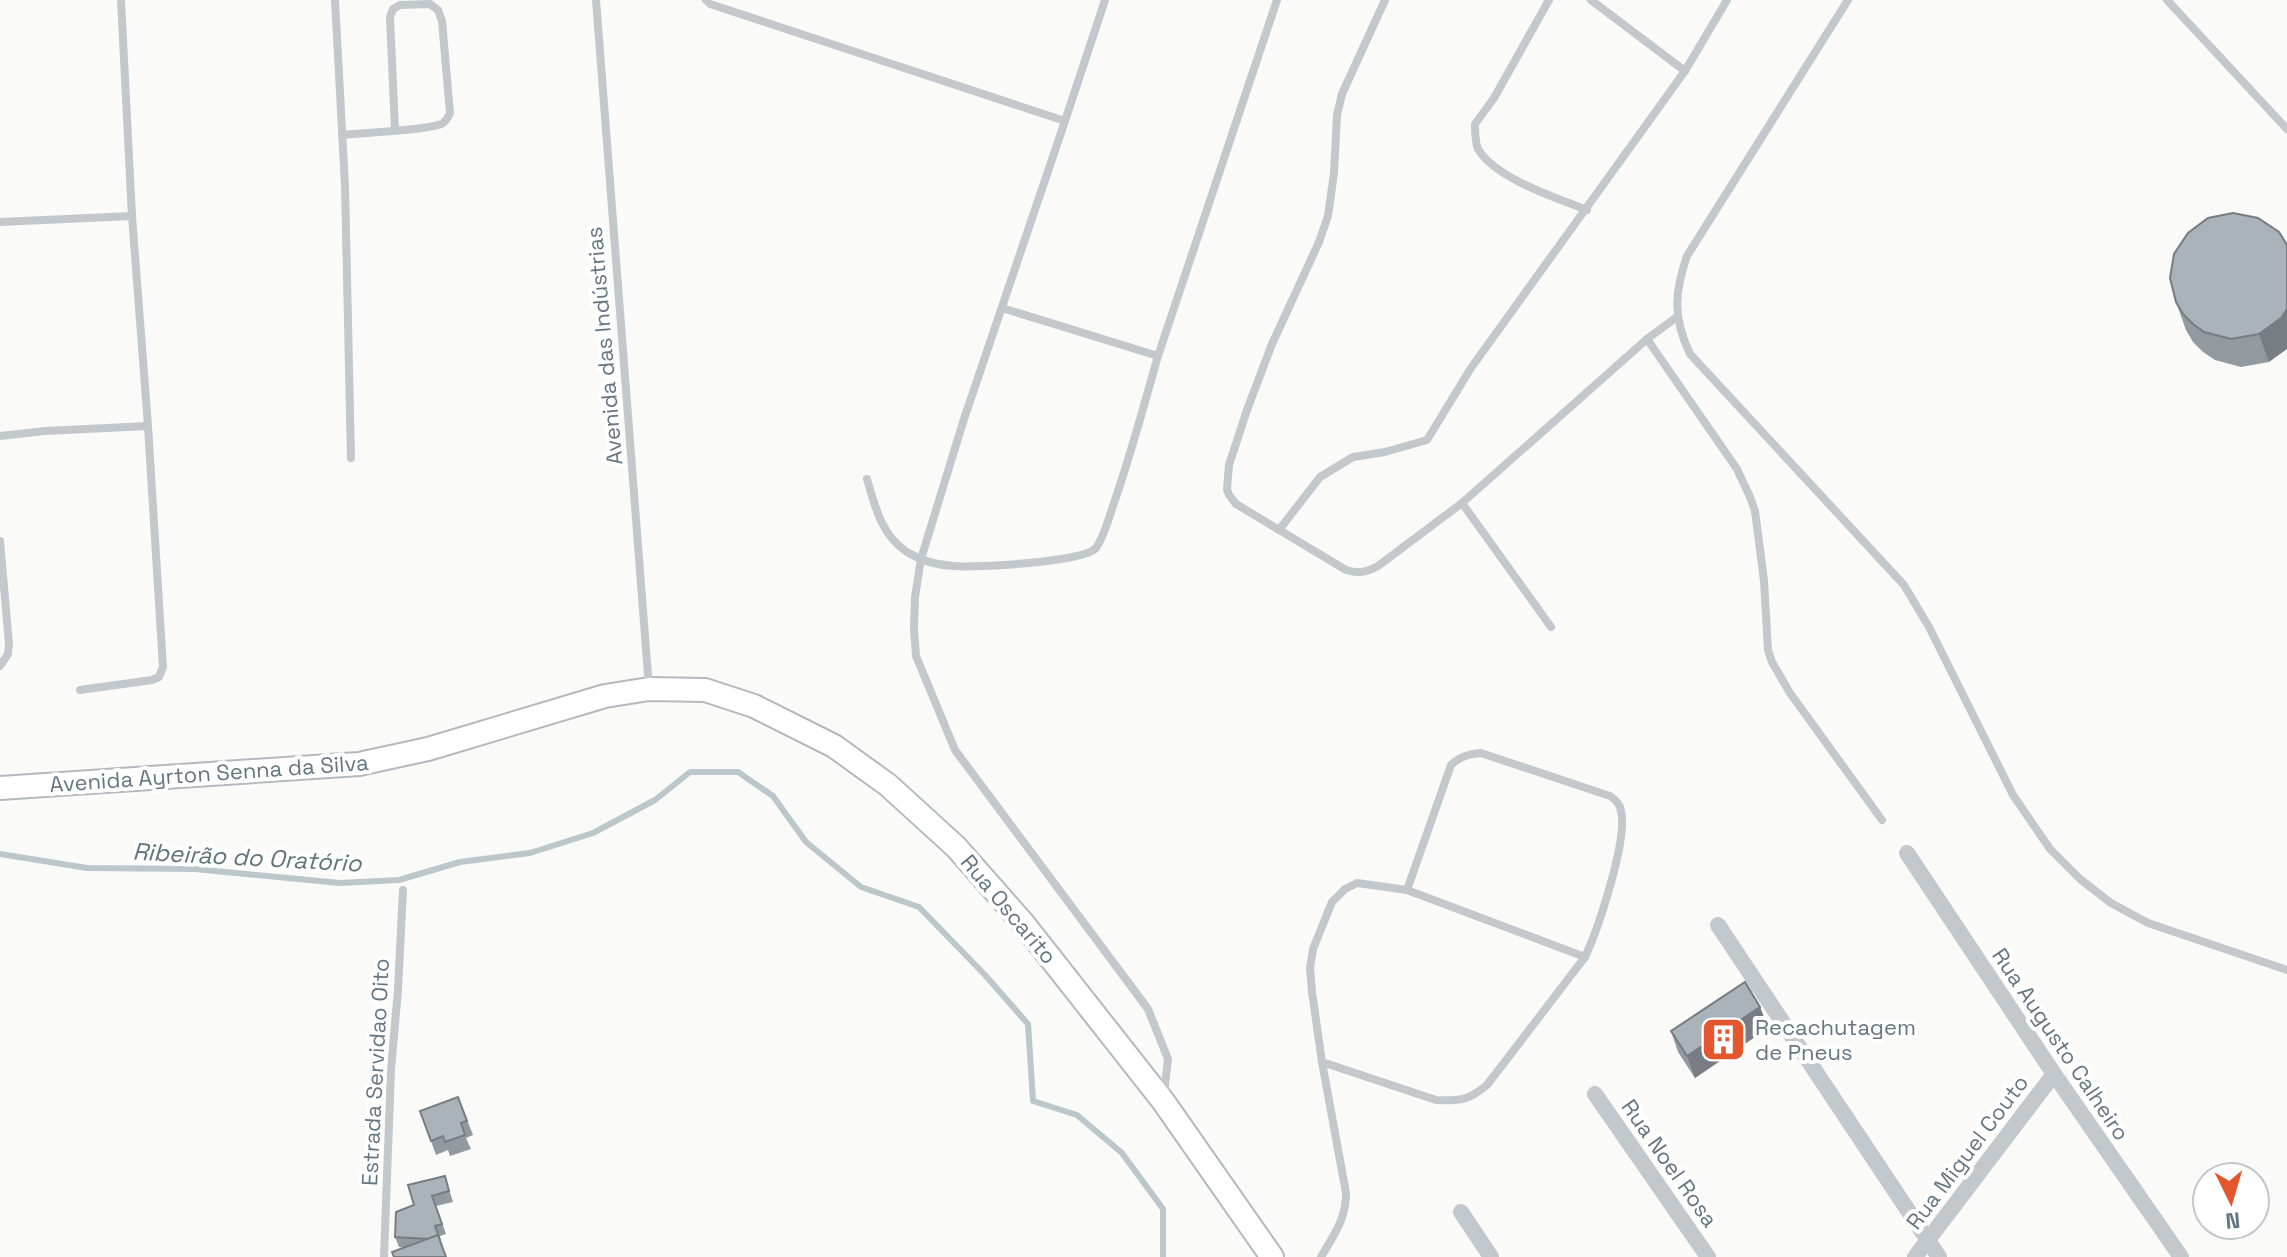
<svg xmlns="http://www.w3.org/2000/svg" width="2287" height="1257" font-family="'Space Grotesk',sans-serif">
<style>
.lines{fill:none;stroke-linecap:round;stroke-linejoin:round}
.stream{stroke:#bbc7cb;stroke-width:6}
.secondary-casing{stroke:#b3babf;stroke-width:26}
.service{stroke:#c3c8cc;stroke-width:8}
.minor{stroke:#c3c8cc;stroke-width:16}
.secondary{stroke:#fff;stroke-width:22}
.wall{fill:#929a9f}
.shaded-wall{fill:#777d82}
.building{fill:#aab3b9;stroke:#777d82;stroke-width:2}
.labels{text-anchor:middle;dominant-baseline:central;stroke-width:8;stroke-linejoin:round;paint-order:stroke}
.street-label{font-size:22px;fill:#657683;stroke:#fff}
.poi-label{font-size:22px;fill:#657683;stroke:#fff;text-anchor:start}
.water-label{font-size:24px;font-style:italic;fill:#60757c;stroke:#fff}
</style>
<rect width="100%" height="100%" fill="#fafaf8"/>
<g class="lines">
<polyline class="stream" points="0,854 87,868 195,869 340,883 399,880 460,862 530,853 593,833 655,800 690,772 738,772 773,796 806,842 861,887 919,907 985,975 1028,1024 1033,1101 1077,1115 1122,1153 1163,1209 1163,1257"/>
<defs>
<polyline id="secondary" points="0,788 359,764 428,749 605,696 649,689 705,690 754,706 834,746 888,785 956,847 1023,923 1163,1101 1272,1257"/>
</defs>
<use href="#secondary" class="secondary-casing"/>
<g class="service">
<polyline points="121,0 132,216"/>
<polyline points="335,0 345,186 351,458"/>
<polyline points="596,0 649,688"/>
<polyline points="706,0 710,4 1065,121 964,419 921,559 915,597 914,628 916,656 955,750 1148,1009 1168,1059 1164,1094"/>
<path d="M1385,0L1342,94L1337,115L1334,173L1328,216L1319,242L1272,344L1247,410L1229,465L1227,489L1229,495L1236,504L1346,570C1359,574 1367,572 1378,566L1462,503"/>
<path d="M1549,0L1494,98L1475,124C1475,132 1475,142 1478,149C1495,178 1556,198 1587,210"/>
<polyline points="1591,0 1685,71"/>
<path d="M1848,0L1687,256C1674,293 1673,318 1690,354L1904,585L1929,627L2013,795L2050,849L2080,879L2111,903L2148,923L2287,970"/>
<polyline points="2167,0 2287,129"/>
<polyline points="1065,121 1105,0"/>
<path d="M342,135C359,133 433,130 443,123C447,120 448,117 450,113L442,21L438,10L430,4L400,5L393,9L390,17L395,130"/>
<polyline points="0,222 132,216 148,426"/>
<polyline points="1002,308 1158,356 1277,0"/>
<polyline points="1647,339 1737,469 1750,497 1755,511 1764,581 1768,650 1772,662 1790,693 1882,820"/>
<polyline points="0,436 45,431 148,426 163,667 159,677 152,680 80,690"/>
<path d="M867,479C875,506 881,535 907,552C920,560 937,565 953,566C975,568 1085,562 1096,548C1105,535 1109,517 1114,503C1131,454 1144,405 1158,356"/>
<polyline points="1279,530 1320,477 1353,457 1385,452 1427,440 1471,368 1685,71 1727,0"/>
<polyline points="0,541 9,644 8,654 0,666"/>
<polyline points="1551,627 1462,503 1647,339 1677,317"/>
<polyline points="1407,890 1585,957"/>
<polyline points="384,1257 391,1070 398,990 403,890"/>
<path d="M1321,1257C1334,1235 1346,1219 1346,1193L1322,1062L1312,992L1310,968L1313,949L1332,902L1345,889L1357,883L1407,890L1451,765C1461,756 1469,754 1481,753L1610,796C1616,800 1620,804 1621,811C1628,840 1598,929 1585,957L1487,1085C1468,1101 1459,1101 1436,1100L1322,1062"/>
</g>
<g class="minor">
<polyline points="1907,853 2054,1074 2181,1257"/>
<polyline points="1718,925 1939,1257"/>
<polyline points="1595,1094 1708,1257"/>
<polyline points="1461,1212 1491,1257"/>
<polyline points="1915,1257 2054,1074"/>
</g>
<use href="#secondary" class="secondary"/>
</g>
<g class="wall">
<polygon points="2233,213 2269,362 2241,367 2215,360 2203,352 2193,342 2186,330 2176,302"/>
<polygon points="1760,1007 1768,1028 1695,1078 1678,1052 1671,1031"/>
<polygon points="458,1097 473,1135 466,1138 471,1149 450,1156 448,1150 436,1155 420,1111"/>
<polygon points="445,1176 453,1202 436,1206 446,1234 405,1248 399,1247 395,1237 414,1205"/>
</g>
<g class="shaded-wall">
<polygon points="2287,309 2287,349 2269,362 2259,334"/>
<polygon points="1760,1007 1768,1028 1695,1078 1687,1056"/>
</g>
<g class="building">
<polygon points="2233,213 2258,218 2279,232 2287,245 2287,309 2281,318 2259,334 2231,339 2204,332 2193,324 2183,314 2176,302 2170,278 2174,254 2188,233 2208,218"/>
<polygon points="1745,982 1760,1007 1687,1056 1671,1031"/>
<polygon points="458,1097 467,1121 461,1123 465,1135 445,1142 443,1136 431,1141 420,1111"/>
<polygon points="445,1176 449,1191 432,1196 442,1224 435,1226 440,1240 438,1235 429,1239 395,1237 396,1212 414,1205 408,1185"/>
<polygon points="438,1235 446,1257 394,1257 392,1252"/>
</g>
<defs>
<symbol id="building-square" viewBox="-11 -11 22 22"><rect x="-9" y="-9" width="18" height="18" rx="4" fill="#e4572e" stroke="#fff"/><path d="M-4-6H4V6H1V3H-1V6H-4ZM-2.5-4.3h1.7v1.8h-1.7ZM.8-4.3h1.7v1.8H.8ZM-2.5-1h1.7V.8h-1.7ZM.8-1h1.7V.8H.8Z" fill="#fff"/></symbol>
</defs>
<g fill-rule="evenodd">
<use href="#building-square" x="1698" y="1014" width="51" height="51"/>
</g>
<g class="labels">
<g class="street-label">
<text transform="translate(604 346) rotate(-95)">Avenida das Indústrias</text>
<text transform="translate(209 773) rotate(-4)">Avenida Ayrton Senna da Silva</text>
<text transform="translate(1009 909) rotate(50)">Rua Oscarito</text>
<text transform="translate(2061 1044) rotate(56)">Rua Augusto Calheiro</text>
<text transform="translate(375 1072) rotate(-87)">Estrada Servidao Oito</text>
<text transform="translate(1967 1152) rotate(-53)">Rua Miguel Couto</text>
<text transform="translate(1670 1163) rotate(55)">Rua Noel Rosa</text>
</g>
<g class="poi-label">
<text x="1755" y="1027">Recachutagem<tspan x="1755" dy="25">de Pneus</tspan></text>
</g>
<g class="water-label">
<text transform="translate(247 857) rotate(3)">Ribeirão do Oratório</text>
</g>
</g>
<g transform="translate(2231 1201) rotate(175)"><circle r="38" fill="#ffffff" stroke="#c1c8cd" stroke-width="2"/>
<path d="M0-6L14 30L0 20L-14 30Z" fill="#e4572e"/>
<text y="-12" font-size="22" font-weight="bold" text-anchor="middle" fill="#657683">N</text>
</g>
</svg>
